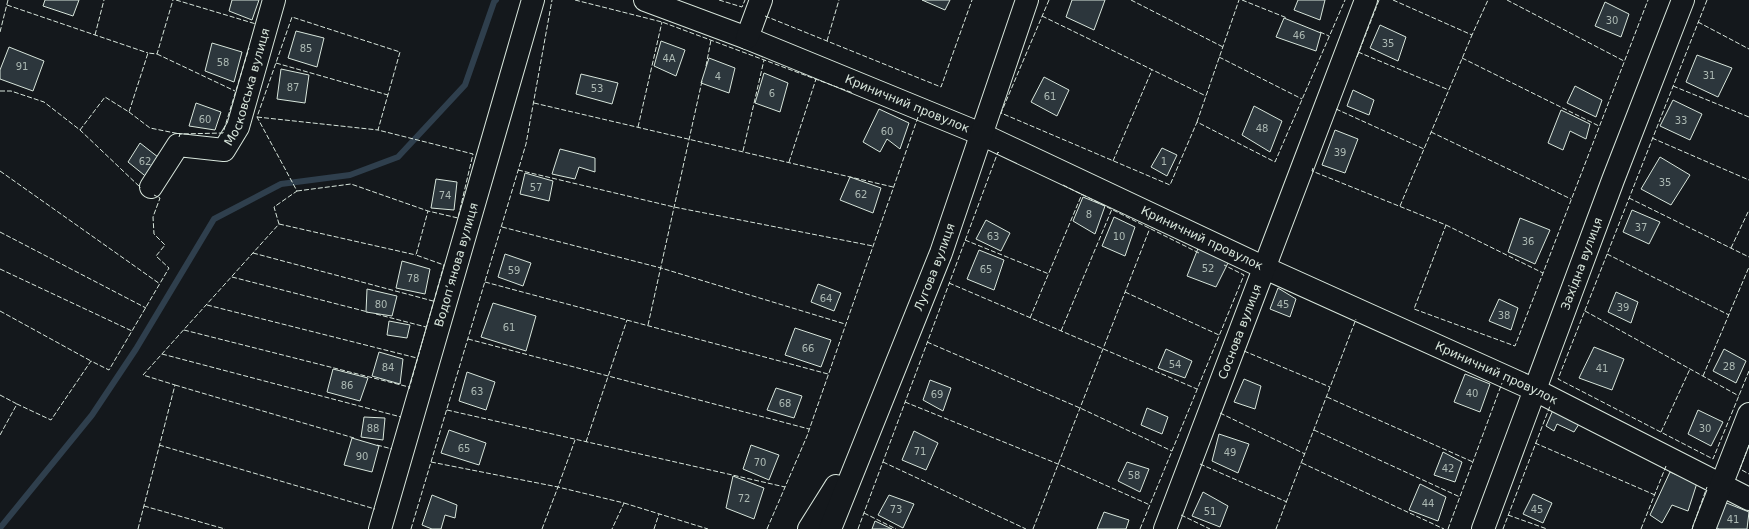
<svg xmlns="http://www.w3.org/2000/svg" width="1749" height="529" font-family="'DejaVu Sans',sans-serif">
<style>
.lines{fill:none;stroke-linecap:round;stroke-linejoin:round}
.stream{stroke:#2f3f4d;stroke-width:6}
.building{fill:#2c363c;stroke:#d8e6dc}
.minor-casing{stroke:#d8e6dc;stroke-width:24}
.minor{stroke:#14181c;stroke-width:22}
.fence{stroke:#d8e6dc;stroke-width:1;stroke-dasharray:5 2;stroke-linecap:butt}
.labels{text-anchor:middle;dominant-baseline:central;stroke-width:3;stroke-linejoin:round;paint-order:stroke}
.number-label{font-size:10px;fill:#adbab4}
.street-label{font-size:12px;fill:#d8e6dc;stroke:#14181c}
</style>
<rect width="100%" height="100%" fill="#14181c"/>
<g class="lines">
<polyline class="stream" points="0,528 92,415 136,349 214,219 281,184 350,175 398,157 465,85 494,2 496,0"/>
</g>
<g class="building">
<polygon points="45,0 79,0 73,16 43,6"/>
<polygon points="232,0 259,0 252,20 229,11"/>
<polygon points="922,0 950,0 945,10"/>
<polygon points="1072,0 1105,0 1094,30 1066,17"/>
<polygon points="1298,0 1325,0 1320,20 1294,10"/>
<polygon points="1605,2 1629,14 1621,37 1595,26"/>
<polygon points="1284,18 1321,33 1316,51 1276,37"/>
<polygon points="1380,25 1406,37 1398,61 1370,48"/>
<polygon points="296,31 324,38 317,67 288,58"/>
<polygon points="661,41 685,50 676,76 654,66"/>
<polygon points="212,43 242,52 234,82 205,71"/>
<polygon points="9,47 44,61 33,91 0,79 0,70"/>
<polygon points="1697,55 1732,68 1718,97 1686,82"/>
<polygon points="709,58 735,68 729,93 701,83"/>
<polygon points="281,69 309,75 305,103 277,99"/>
<polygon points="764,73 788,83 780,112 755,103"/>
<polygon points="581,74 618,83 612,104 576,94"/>
<polygon points="1044,77 1069,90 1057,116 1031,102"/>
<polygon points="1575,86 1602,100 1596,117 1567,103"/>
<polygon points="1353,90 1374,100 1369,115 1347,106"/>
<polygon points="1673,100 1702,114 1690,140 1660,126"/>
<polygon points="196,103 221,112 215,130 189,126"/>
<polygon points="1254,106 1282,121 1270,152 1242,135"/>
<polygon points="879,109 909,123 900,149 887,139 880,152 863,142"/>
<polygon points="1561,110 1590,124 1586,139 1570,131 1563,150 1548,143"/>
<polygon points="1335,130 1358,139 1345,173 1322,165"/>
<polygon points="140,143 163,161 149,179 128,162"/>
<polygon points="1162,148 1177,155 1167,176 1151,167"/>
<polygon points="560,149 595,158 595,172 579,167 575,179 552,174"/>
<polygon points="1660,157 1690,175 1671,205 1641,189"/>
<polygon points="525,173 553,181 549,201 520,194"/>
<polygon points="850,177 881,188 873,213 840,200"/>
<polygon points="436,179 457,182 454,210 431,208"/>
<polygon points="1083,197 1105,206 1095,234 1073,221"/>
<polygon points="1632,210 1660,222 1649,244 1623,232"/>
<polygon points="1114,217 1135,227 1125,256 1102,246"/>
<polygon points="1520,218 1550,230 1535,264 1508,252"/>
<polygon points="986,220 1010,233 1001,251 976,239"/>
<polygon points="1199,246 1229,261 1216,287 1187,276"/>
<polygon points="979,250 1004,260 994,290 967,279"/>
<polygon points="505,254 531,263 523,286 498,277"/>
<polygon points="402,261 430,269 425,294 396,288"/>
<polygon points="818,284 841,293 834,311 811,302"/>
<polygon points="1278,288 1296,299 1290,317 1270,309"/>
<polygon points="367,289 397,296 392,316 366,312"/>
<polygon points="1616,292 1638,302 1631,323 1608,312"/>
<polygon points="1499,299 1518,308 1511,330 1489,321"/>
<polygon points="493,303 536,316 526,351 481,337"/>
<polygon points="389,321 410,325 407,338 387,335"/>
<polygon points="795,328 831,340 821,367 785,355"/>
<polygon points="1594,347 1624,359 1612,390 1579,378"/>
<polygon points="1166,349 1192,361 1185,378 1158,368"/>
<polygon points="1724,349 1746,361 1736,383 1713,371"/>
<polygon points="379,352 403,359 400,384 372,376"/>
<polygon points="333,369 368,378 360,401 327,392"/>
<polygon points="467,372 495,382 486,410 459,401"/>
<polygon points="1465,374 1490,384 1480,412 1454,402"/>
<polygon points="1244,379 1261,386 1255,409 1234,402"/>
<polygon points="930,380 951,388 943,411 923,400"/>
<polygon points="776,388 802,396 794,418 767,410"/>
<polygon points="1147,408 1168,417 1162,434 1141,425"/>
<polygon points="1553,410 1579,424 1574,432 1557,424 1554,431 1546,426"/>
<polygon points="1698,410 1723,422 1711,446 1688,434"/>
<polygon points="364,417 385,418 383,440 361,437"/>
<polygon points="449,430 486,443 479,465 441,453"/>
<polygon points="914,431 938,443 926,470 902,460"/>
<polygon points="1219,434 1249,444 1238,473 1212,461"/>
<polygon points="352,438 379,446 372,472 344,465"/>
<polygon points="751,445 779,455 769,480 743,469"/>
<polygon points="1443,452 1462,462 1455,482 1434,475"/>
<polygon points="1127,462 1149,469 1140,492 1118,481"/>
<polygon points="1670,472 1697,483 1688,511 1672,505 1662,523 1650,515"/>
<polygon points="733,476 764,488 754,519 726,508"/>
<polygon points="1420,484 1446,497 1438,521 1409,510"/>
<polygon points="1203,492 1228,506 1220,527 1192,516"/>
<polygon points="1533,494 1552,503 1543,523 1523,514"/>
<polygon points="432,495 457,505 455,518 445,515 441,529 432,529 422,525"/>
<polygon points="889,495 914,504 903,528 878,515"/>
<polygon points="1724,502 1749,512 1747,529 1719,529 1715,527"/>
<polygon points="1104,512 1129,520 1126,529 1097,529"/>
<polygon points="875,521 892,529 872,529"/>
</g>
<g class="lines">
<defs>
<g id="minor">
<path id="s1" d="M645,0L747,38L981,134L1265,268L1535,390L1749,499"/>
<polyline points="747,38 761,0"/>
<path id="s2" d="M151,187L178,145L224,150L238,127L274,0"/>
<path id="s3" d="M380,529L533,0"/>
<polyline points="809,529 836,486"/>
<path id="s4" d="M830,529L941,253L1027,0"/>
<path id="s5" d="M1165,529L1366,0"/>
<path id="s6" d="M1483,529L1613,180L1683,0"/>
<polyline points="1704,529 1749,414"/>
</g>
</defs>
<use href="#minor" class="minor-casing"/>
<use href="#minor" class="minor"/>
<g class="fence">
<polyline points="176,0 256,24"/>
<polyline points="575,0 662,22 853,93"/>
<polyline points="719,0 742,7 745,0"/>
<polyline points="1049,0 1001,113 1170,185 1197,122 1275,162 1345,0"/>
<polyline points="1131,0 1223,47"/>
<polyline points="1242,0 1287,18"/>
<polyline points="1393,0 1472,35 1488,0"/>
<polyline points="1507,0 1624,61"/>
<polyline points="1707,0 1558,379 1713,459 1749,371"/>
<polyline points="7,5 148,53"/>
<polyline points="765,16 941,87 972,0"/>
<polyline points="1042,16 1206,96"/>
<polyline points="1698,22 1749,49"/>
<polyline points="0,32 8,0"/>
<polyline points="1320,32 1329,36"/>
<polyline points="95,35 104,0"/>
<polyline points="827,41 839,0"/>
<polyline points="1358,52 1449,90"/>
<polyline points="157,54 235,91"/>
<polyline points="1219,57 1302,99"/>
<polyline points="1357,57 1379,0"/>
<polyline points="1462,58 1599,126"/>
<polyline points="276,63 388,95"/>
<polyline points="706,66 711,40"/>
<polyline points="1673,86 1749,117"/>
<polyline points="0,91 11,91 44,102 80,130 141,188"/>
<polyline points="534,103 893,187"/>
<polyline points="1336,109 1424,149"/>
<polyline points="129,112 150,128 180,134"/>
<polyline points="257,117 378,130"/>
<polyline points="1197,122 1239,0"/>
<polyline points="638,127 662,22"/>
<polyline points="80,130 105,97 129,112 148,53 157,54 173,0"/>
<polyline points="1431,132 1571,199"/>
<polyline points="179,137 180,134 223,133 249,48"/>
<polyline points="1652,138 1749,180"/>
<polyline points="743,151 764,60"/>
<polyline points="1113,161 1152,70"/>
<polyline points="789,162 816,79"/>
<polyline points="1313,168 1312,171 1446,225 1414,309 1515,346 1648,0"/>
<polyline points="518,170 674,207 873,246"/>
<polyline points="0,171 160,284"/>
<polyline points="1063,185 1199,253"/>
<polyline points="297,191 351,184 428,211"/>
<polyline points="1629,198 1749,257"/>
<polyline points="1400,206 1472,35"/>
<polyline points="279,224 416,255"/>
<polyline points="1446,225 1543,273"/>
<polyline points="502,227 661,268 845,324"/>
<polyline points="0,232 146,308"/>
<polyline points="965,240 1049,274"/>
<polyline points="1731,248 1749,210"/>
<polyline points="253,253 433,301"/>
<polyline points="1607,254 1729,315"/>
<polyline points="0,269 132,331"/>
<polyline points="232,277 368,312"/>
<polyline points="485,282 828,374"/>
<polyline points="949,283 1197,389"/>
<polyline points="1125,292 1219,335"/>
<polyline points="207,305 417,358"/>
<polyline points="0,311 91,361"/>
<polyline points="1585,311 1739,396"/>
<polyline points="376,314 426,327"/>
<polyline points="1030,318 1082,194"/>
<polyline points="648,325 702,81"/>
<polyline points="184,330 409,387"/>
<polyline points="1061,331 1112,209"/>
<polyline points="468,339 809,429"/>
<polyline points="927,342 1080,408 1172,451"/>
<polyline points="1244,351 1330,387"/>
<polyline points="162,354 401,417"/>
<polyline points="1703,376 1749,267"/>
<polyline points="175,385 354,438"/>
<polyline points="0,395 17,404"/>
<polyline points="1327,397 1473,462"/>
<polyline points="905,402 1058,464 1150,505"/>
<polyline points="447,410 785,487"/>
<polyline points="1220,413 1305,454"/>
<polyline points="1314,430 1460,497"/>
<polyline points="1661,432 1690,369"/>
<polyline points="0,435 17,404 51,420 91,361 109,370 169,268 156,256 165,245 154,234 153,217 160,198 154,195"/>
<polyline points="586,442 627,320"/>
<polyline points="1535,443 1655,495"/>
<polyline points="159,445 375,509"/>
<polyline points="377,445 392,449"/>
<polyline points="1749,445 1740,469 1749,474"/>
<polyline points="431,462 558,487 575,440"/>
<polyline points="883,462 1026,529"/>
<polyline points="1302,463 1444,529"/>
<polyline points="1200,464 1287,502"/>
<polyline points="624,503 708,529"/>
<polyline points="144,506 225,529"/>
<polyline points="864,513 896,529"/>
<polyline points="1181,515 1210,529"/>
<polyline points="1508,515 1547,529"/>
<polyline points="138,529 175,385 143,375 279,224 274,207 297,191 257,117 292,17 400,52 378,130 473,154 458,218 428,211 416,255 444,265 409,389"/>
<polyline points="411,529 526,144 552,0"/>
<polyline points="542,529 558,487 624,503 612,529"/>
<polyline points="654,529 659,514"/>
<polyline points="767,529 807,436 918,117 916,117"/>
<polyline points="858,529 998,152 999,153"/>
<polyline points="1033,529 1150,228"/>
<polyline points="1140,529 1244,275 1224,265"/>
<polyline points="1276,529 1356,319"/>
<polyline points="1448,529 1502,383"/>
<polyline points="1503,529 1550,406"/>
<polyline points="1641,529 1666,466"/>
<polyline points="1692,529 1707,487"/>
</g>
</g>
<g class="labels">
<g class="number-label">
<text x="1612" y="20">30</text>
<text x="1299" y="35">46</text>
<text x="1388" y="43">35</text>
<text x="306" y="48">85</text>
<text x="669" y="58">4А</text>
<text x="223" y="62">58</text>
<text x="22" y="66">91</text>
<text x="1709" y="75">31</text>
<text x="718" y="76">4</text>
<text x="293" y="87">87</text>
<text x="597" y="88">53</text>
<text x="772" y="93">6</text>
<text x="1050" y="96">61</text>
<text x="205" y="119">60</text>
<text x="1681" y="120">33</text>
<text x="1262" y="128">48</text>
<text x="887" y="131">60</text>
<text x="1340" y="152">39</text>
<text x="145" y="161">62</text>
<text x="1164" y="161">1</text>
<text x="1665" y="182">35</text>
<text x="536" y="187">57</text>
<text x="861" y="194">62</text>
<text x="445" y="195">74</text>
<text x="1089" y="214">8</text>
<text x="1641" y="227">37</text>
<text x="993" y="236">63</text>
<text x="1119" y="236">10</text>
<text x="1528" y="241">36</text>
<text x="1208" y="268">52</text>
<text x="986" y="269">65</text>
<text x="514" y="270">59</text>
<text x="413" y="278">78</text>
<text x="826" y="298">64</text>
<text x="381" y="304">80</text>
<text x="1283" y="304">45</text>
<text x="1623" y="307">39</text>
<text x="1504" y="315">38</text>
<text x="509" y="327">61</text>
<text x="808" y="348">66</text>
<text x="1175" y="364">54</text>
<text x="1729" y="366">28</text>
<text x="388" y="367">84</text>
<text x="1602" y="368">41</text>
<text x="347" y="385">86</text>
<text x="477" y="391">63</text>
<text x="1472" y="393">40</text>
<text x="937" y="394">69</text>
<text x="785" y="403">68</text>
<text x="373" y="428">88</text>
<text x="1705" y="428">30</text>
<text x="464" y="448">65</text>
<text x="920" y="451">71</text>
<text x="1230" y="452">49</text>
<text x="362" y="456">90</text>
<text x="760" y="462">70</text>
<text x="1448" y="468">42</text>
<text x="1134" y="475">58</text>
<text x="744" y="498">72</text>
<text x="1428" y="503">44</text>
<text x="896" y="509">73</text>
<text x="1537" y="509">45</text>
<text x="1210" y="511">51</text>
<text x="1733" y="519">41</text>
</g>
<g class="street-label">
<text stroke="none"><textPath href="#s2" startOffset="164">Московська вулиця</textPath></text>
<text stroke="none"><textPath href="#s1" startOffset="282">Криничний провулок</textPath></text>
<text stroke="none"><textPath href="#s1" startOffset="606">Криничний провулок</textPath></text>
<text stroke="none"><textPath href="#s3" startOffset="275">Водоп’янова вулиця</textPath></text>
<text stroke="none"><textPath href="#s6" startOffset="283">Західна вулиця</textPath></text>
<text stroke="none"><textPath href="#s4" startOffset="282">Лугова вулиця</textPath></text>
<text stroke="none"><textPath href="#s5" startOffset="211">Соснова вулиця</textPath></text>
<text stroke="none"><textPath href="#s1" startOffset="930">Криничний провулок</textPath></text>
</g>
</g>
</svg>
